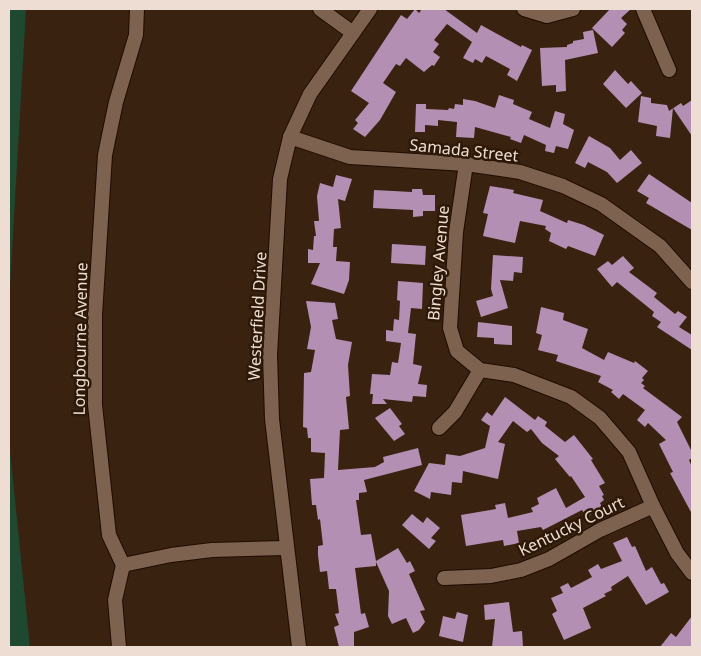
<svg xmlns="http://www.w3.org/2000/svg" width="701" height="656" font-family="'Noto Sans',sans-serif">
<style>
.green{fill:#1f4831}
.building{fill:#b38fb3}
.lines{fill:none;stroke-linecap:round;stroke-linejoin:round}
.minor-casing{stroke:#1f0b00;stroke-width:16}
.minor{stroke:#7d634f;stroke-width:14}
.labels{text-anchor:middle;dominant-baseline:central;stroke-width:5;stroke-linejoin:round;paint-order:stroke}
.street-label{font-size:16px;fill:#edddd2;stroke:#2e1807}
</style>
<rect width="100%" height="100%" fill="#392210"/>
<g class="green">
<polygon points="9,9 26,9 9,304"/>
<polygon points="9,441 30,647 9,647"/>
</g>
<g class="building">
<polygon points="415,9 419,13 422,9 444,9 477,33 481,25 521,47 522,45 532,50 517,81 507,75 510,69 486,56 482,63 475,59 473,63 463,58 472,42 447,24 434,40 439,44 433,52 440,57 434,66 432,65 424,72 406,58 400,66 396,64 383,83 396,92 380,120 365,137 353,129 358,123 355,120 369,103 351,91 401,15 407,19"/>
<polygon points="610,9 631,9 621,18 627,24 622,30 625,33 612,47 592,28"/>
<polygon points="593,30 598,53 565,60 566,91 556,92 556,85 542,86 540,48 567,47 567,45 573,43 573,41 584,39 583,32"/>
<polygon points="615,70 628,84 631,81 642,93 626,108 603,84"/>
<polygon points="499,95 514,100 513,104 532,112 529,119 550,128 555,111 565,114 563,124 574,130 568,149 556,146 554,153 545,151 546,145 524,135 521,143 510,139 511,137 475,127 474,138 456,137 457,122 438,120 438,126 425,125 425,132 415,132 416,104 426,104 426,109 448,110 449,108 454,109 455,104 463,105 463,99 475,101 495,108"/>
<polygon points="641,96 651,98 651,103 667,105 669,111 681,103 683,106 692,100 692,136 673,108 670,138 656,136 657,126 638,122"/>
<polygon points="589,136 610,148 620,160 631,150 642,163 617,183 607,172 588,162 585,168 575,163"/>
<polygon points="649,174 692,203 692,230 646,203 649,198 637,191"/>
<polygon points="336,175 352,179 345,201 338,199 341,228 334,229 333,247 337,247 336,261 350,262 349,280 344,294 311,284 320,263 308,263 308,249 313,250 314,236 316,236 314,221 319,221 317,196 320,183 333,187"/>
<polygon points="490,186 514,190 513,193 543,200 540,211 567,223 568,220 584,225 604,235 595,256 568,246 566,249 549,241 551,233 545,229 546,226 520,221 515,243 483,236 488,214 483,213"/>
<polygon points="412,189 422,189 423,195 435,195 435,211 423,211 423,216 413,217 413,210 373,208 374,190 412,192"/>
<polygon points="392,244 426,246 425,265 391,263"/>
<polygon points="493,255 523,257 522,273 514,272 513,281 500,280 508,308 481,317 476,301 493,296 491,289"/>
<polygon points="623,256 634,268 629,272 657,293 654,297 675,314 678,311 687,317 679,327 692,335 692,350 657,327 661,322 652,316 654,312 617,282 612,287 597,269 608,261 612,265"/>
<polygon points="398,281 423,283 422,309 411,308 408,333 416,334 413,364 422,366 418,384 427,385 426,397 413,396 412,402 383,399 387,404 372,404 373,394 370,394 372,374 390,375 392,362 398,363 401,343 386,341 386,330 393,331 394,319 399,320 400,301 397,300"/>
<polygon points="306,301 335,303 338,319 332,320 336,339 352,342 348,365 350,396 346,397 349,429 340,430 338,470 375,467 384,462 383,457 418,448 422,465 364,480 367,492 359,493 359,500 356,500 361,535 371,534 376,561 398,548 407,563 410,561 415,571 409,574 425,610 420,611 425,622 419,630 413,633 406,618 392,624 388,616 389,591 376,562 376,566 355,568 361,614 365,613 369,627 354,632 354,647 339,647 334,627 339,625 335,614 339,613 336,589 329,589 327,571 320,572 318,555 318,546 323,545 320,519 318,520 316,505 312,505 310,479 324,478 325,453 311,452 311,438 308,438 307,428 303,427 304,373 311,372 315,350 307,349 311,327"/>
<polygon points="541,307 564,313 563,320 588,329 582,348 604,360 608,352 634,363 635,361 648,371 642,378 644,380 641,383 645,386 643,388 682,417 677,422 692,452 692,458 689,460 692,467 692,514 670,473 673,472 659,444 666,440 648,423 645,427 637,420 645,410 623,394 619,399 611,392 613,390 598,382 601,376 556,361 558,355 538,350 542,335 536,333"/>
<polygon points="478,322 512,326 512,345 494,344 494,338 477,337"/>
<polygon points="505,397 535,420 538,416 547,422 545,426 565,442 574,435 593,459 591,460 605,483 599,486 604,495 602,496 604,500 600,503 602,507 587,517 582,510 543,530 541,527 517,531 519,543 504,546 503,540 466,546 461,515 496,509 495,505 505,503 508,518 533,512 531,508 539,504 537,498 556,488 566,508 585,497 571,476 570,477 555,459 559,456 542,443 531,429 527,432 513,421 498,442 505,444 498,479 463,471 462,483 452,482 451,495 431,492 430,499 414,491 429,463 445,465 446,454 460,456 485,448 490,426 481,420 487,412 492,416"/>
<polygon points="390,408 402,424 399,426 405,434 394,441 375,418"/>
<polygon points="412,514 423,523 427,517 440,528 431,538 436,541 429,549 402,525"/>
<polygon points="627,537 632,547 635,546 646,571 652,567 661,584 664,583 669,592 646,605 628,576 611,587 612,590 604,594 606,596 583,608 591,628 564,640 552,614 557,611 551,598 563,593 560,587 568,583 571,588 592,577 588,570 598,564 601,569 622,561 613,543"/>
<polygon points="509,602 513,632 522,631 523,647 492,647 495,619 485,620 484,605"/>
<polygon points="457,612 468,615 463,642 439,636 443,616 455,619"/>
<polygon points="692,616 692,647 660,647 671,633 676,637"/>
</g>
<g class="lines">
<defs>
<g id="minor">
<polyline points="320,9 353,33"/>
<polyline points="524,9 547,16 573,9"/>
<polyline points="643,9 669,70"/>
<polyline points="290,137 350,157 466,164 520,172 563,186 601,204 660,246 692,282"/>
<polyline points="466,164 456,232 450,328 457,351 480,370 514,375 571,397 600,418 629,452 653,506 677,553 692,573"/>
<polyline points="439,428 455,412 480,370"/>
<polyline points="123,565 109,535 95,405 95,315 105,155 116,102 136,35 137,9"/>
<polyline points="123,565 171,555 212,550 286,548"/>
<polyline points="444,578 491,576 521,570 549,559 600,530 653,506"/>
<polyline points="119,647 115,600 123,565"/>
<polyline points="299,647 272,419 270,355 280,179 290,137 310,94 370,9"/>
</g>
</defs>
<use href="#minor" class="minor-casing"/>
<use href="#minor" class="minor"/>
</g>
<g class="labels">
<g class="street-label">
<text transform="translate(464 150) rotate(6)">Samada Street</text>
<text transform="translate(438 263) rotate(-85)">Bingley Avenue</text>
<text transform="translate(257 316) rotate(-87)">Westerfield Drive</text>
<text transform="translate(80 339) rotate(-89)">Longbourne Avenue</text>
<text transform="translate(571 526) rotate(-26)">Kentucky Court</text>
</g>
</g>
<rect width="701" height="656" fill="none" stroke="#edddd2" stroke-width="20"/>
</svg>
